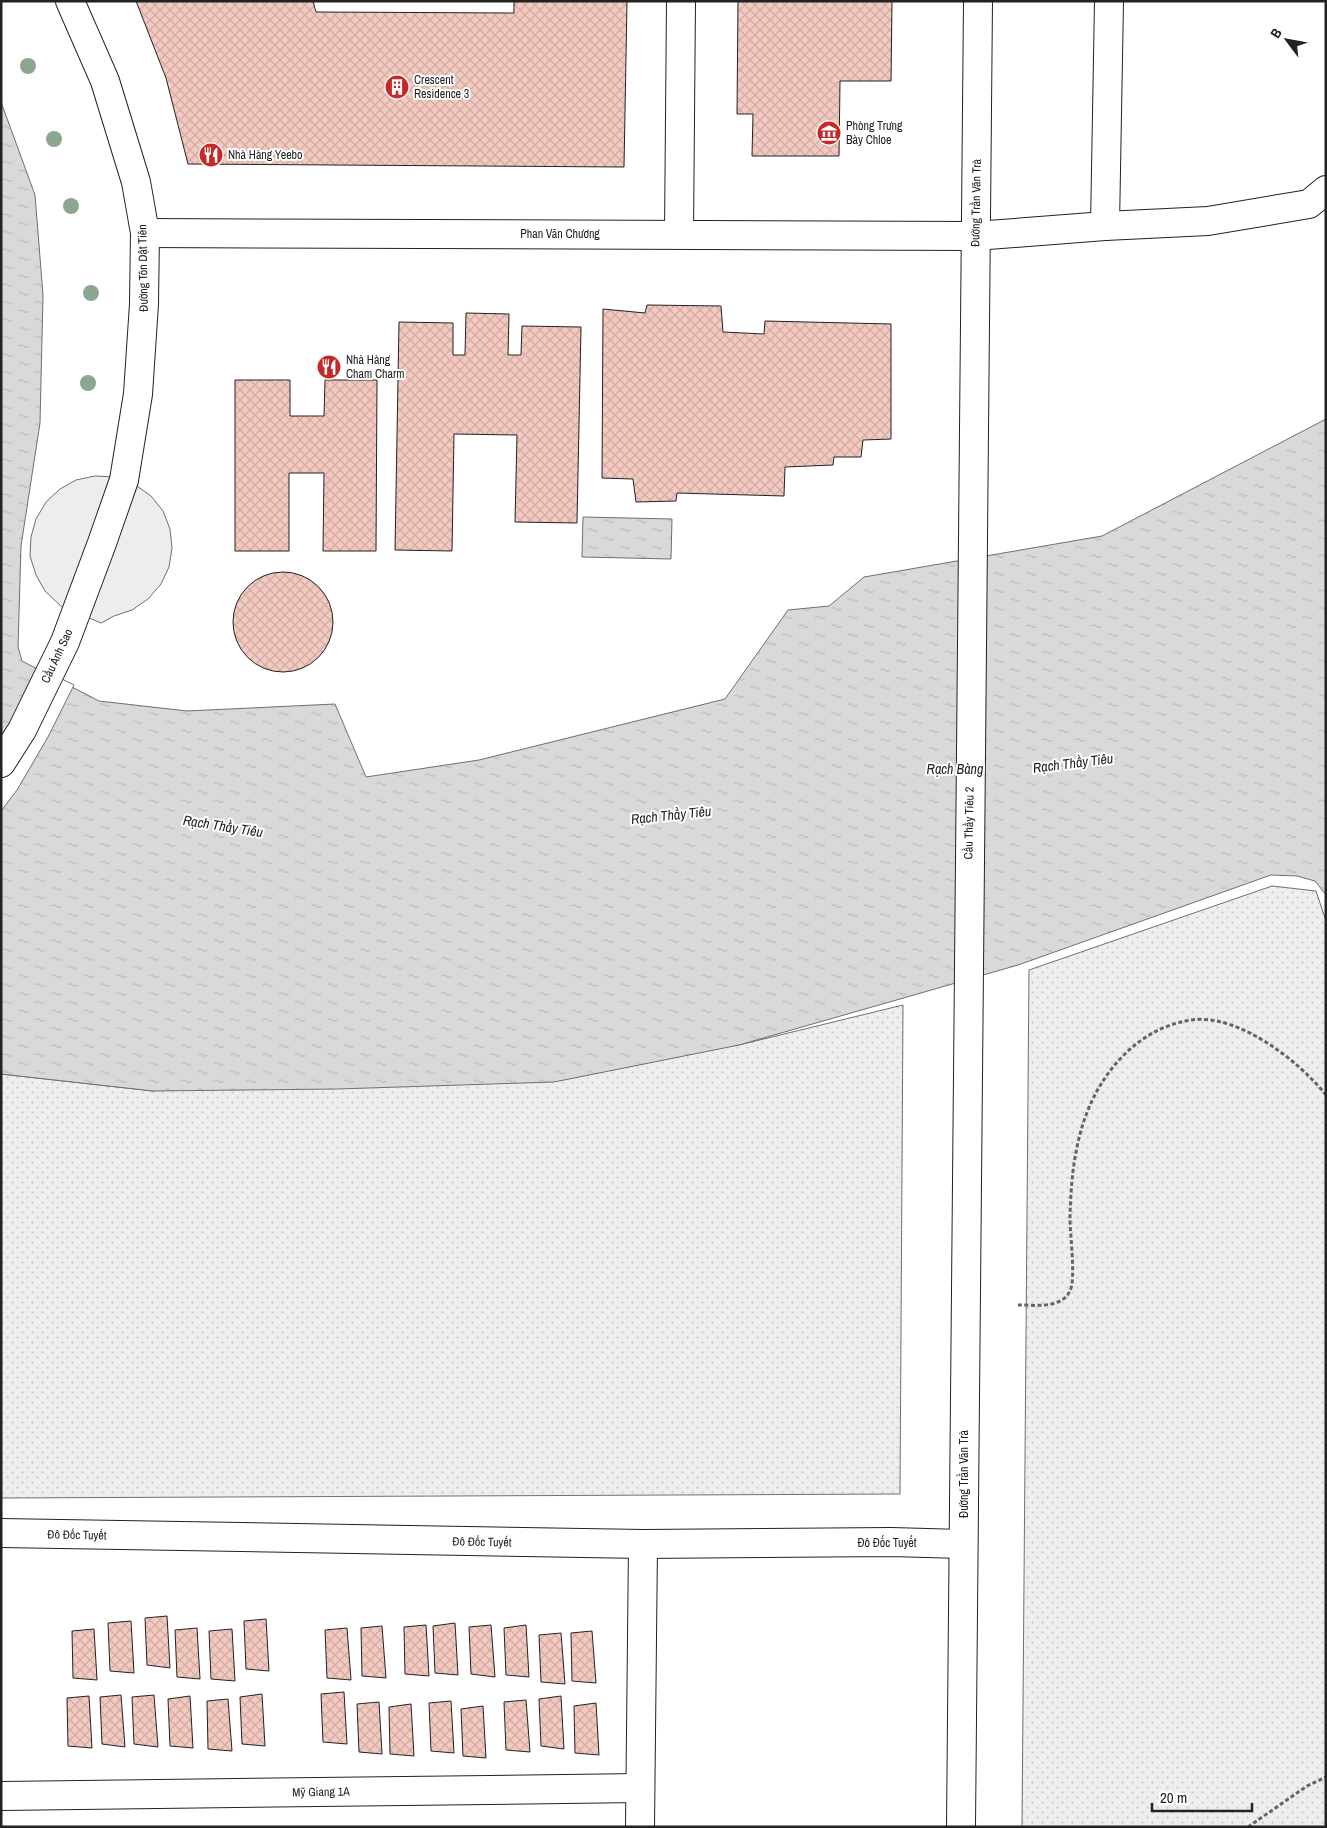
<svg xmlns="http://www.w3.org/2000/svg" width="1327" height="1828" font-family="'Archivo Narrow',sans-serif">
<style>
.green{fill:url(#green-dots);stroke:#6f6f6f}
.parking{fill:#ededed;stroke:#6f6f6f}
.water{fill:url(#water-ripples);stroke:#6f6f6f}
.pier{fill:#fff;stroke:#6f6f6f}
.building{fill:url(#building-cross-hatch);stroke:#222}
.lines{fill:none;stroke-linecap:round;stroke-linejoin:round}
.minor-casing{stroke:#222;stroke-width:30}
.major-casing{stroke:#222;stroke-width:30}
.path{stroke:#646464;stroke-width:3;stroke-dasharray:4 2.5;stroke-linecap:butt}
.minor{stroke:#fff;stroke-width:28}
.major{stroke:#fff;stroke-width:28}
.tree{fill:#8da692}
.labels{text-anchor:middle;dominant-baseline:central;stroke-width:4;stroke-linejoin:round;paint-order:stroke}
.poi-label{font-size:12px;fill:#222;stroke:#fff;text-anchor:start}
.street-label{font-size:12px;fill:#222;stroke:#fff}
.water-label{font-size:14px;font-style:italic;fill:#222;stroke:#fff}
</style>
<defs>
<pattern id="green-dots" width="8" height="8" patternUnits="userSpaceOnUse" patternTransform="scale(1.25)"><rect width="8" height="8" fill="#eee"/><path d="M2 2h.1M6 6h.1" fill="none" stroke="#ccc" stroke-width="1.8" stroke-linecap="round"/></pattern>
<pattern id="water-ripples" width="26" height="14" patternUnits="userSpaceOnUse" patternTransform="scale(1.25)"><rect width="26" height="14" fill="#d9d9d9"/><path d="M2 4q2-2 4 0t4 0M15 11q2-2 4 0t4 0" fill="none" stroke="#bababa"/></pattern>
<pattern id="building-cross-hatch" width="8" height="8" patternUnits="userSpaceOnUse" patternTransform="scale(1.25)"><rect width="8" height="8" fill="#f3c9c0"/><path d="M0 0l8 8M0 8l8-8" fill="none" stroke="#d0aca5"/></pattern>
</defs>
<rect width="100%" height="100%" fill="#fff"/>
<g class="green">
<polygon points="1272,886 1316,891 1326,921 1326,1827 1022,1827 1029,970"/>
<polygon points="903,1005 900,1494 1,1498 1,1074 153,1091 739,1045"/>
</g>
<polygon class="parking" points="95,476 115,477 130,481 151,496 163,511 170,529 172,548 169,567 161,584 148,599 132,610 114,616 101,623 82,615 65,610 45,591 36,575 30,556 31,537 36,519 46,502 60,489 76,480"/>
<g class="water">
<polygon points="1,102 35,195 43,295 40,423 21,546 18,647 22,661 99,701 187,711 335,704 366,777 479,760 725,699 788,610 829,606 864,577 1102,536 1326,419 1326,895 1315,881 1297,876 1271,875 1018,965 900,999 739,1045 554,1082 337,1089 153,1091 1,1074"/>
<polygon points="583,517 672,519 671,559 582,557"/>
</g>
<polygon class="pier" points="42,669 74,685 48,737 17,790 1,811 1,747"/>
<g class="building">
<polygon points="136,1 313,1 316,12 514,13 514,1 627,1 624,167 188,164 166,78"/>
<polygon points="738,1 892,1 891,81 840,81 839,156 752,156 753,114 737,114"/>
<polygon points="647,305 721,306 723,332 764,334 765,321 891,324 891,439 863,440 861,457 834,457 833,465 785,467 784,496 677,493 676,501 636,502 633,479 602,478 603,309 645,313"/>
<polygon points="466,313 509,314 508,355 521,355 522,326 581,327 577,523 515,522 517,435 454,434 452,551 395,550 399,322 453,323 453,355 465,355"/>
<polygon points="235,380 290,380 290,416 324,416 325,380 377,380 376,551 323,551 324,473 289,473 289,551 235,551"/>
<circle cx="283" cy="622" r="50"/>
<polygon points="167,1616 170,1668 147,1665 145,1618"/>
<polygon points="266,1619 269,1671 246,1669 244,1621"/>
<polygon points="131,1621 134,1673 110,1671 108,1623"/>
<polygon points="455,1623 458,1675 435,1673 433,1626"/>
<polygon points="426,1625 429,1676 405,1674 404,1627"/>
<polygon points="491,1625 495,1677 471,1674 469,1627"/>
<polygon points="526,1625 529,1677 506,1675 504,1628"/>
<polygon points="382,1626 386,1678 362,1676 361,1628"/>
<polygon points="197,1628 200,1679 177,1677 175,1630"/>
<polygon points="347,1628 351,1680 327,1678 325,1630"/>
<polygon points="94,1629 97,1680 73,1678 72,1631"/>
<polygon points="232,1629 235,1681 211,1679 209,1631"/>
<polygon points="592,1631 596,1683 572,1681 571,1633"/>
<polygon points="561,1633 565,1684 541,1682 539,1635"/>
<polygon points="344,1692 347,1744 323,1742 321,1694"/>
<polygon points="262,1694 265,1746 242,1744 240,1697"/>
<polygon points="121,1695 125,1747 102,1744 100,1697"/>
<polygon points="154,1695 158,1747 134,1744 132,1697"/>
<polygon points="89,1696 92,1748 68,1746 67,1698"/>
<polygon points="190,1696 193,1748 170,1746 168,1699"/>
<polygon points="561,1696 564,1749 541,1746 539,1699"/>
<polygon points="228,1699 232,1751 208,1749 207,1701"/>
<polygon points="526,1700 530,1752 506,1750 504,1702"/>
<polygon points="451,1701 454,1753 431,1751 429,1703"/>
<polygon points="379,1702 382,1754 359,1752 357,1704"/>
<polygon points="596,1703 599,1755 575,1753 574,1706"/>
<polygon points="411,1704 414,1756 390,1754 389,1707"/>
<polygon points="483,1706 486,1758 463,1756 461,1709"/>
</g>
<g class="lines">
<defs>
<g id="minor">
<polyline points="1105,226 1109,1"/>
<polyline points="145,233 975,236 1105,226 1208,221 1309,204 1326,190"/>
<polyline points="679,234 681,1"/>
<polyline points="1,763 22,730 65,642 102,543 124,480 138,394 144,304 145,233 136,182 105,81 70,1"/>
<polyline points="1,1533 643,1544 891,1542 963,1544"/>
<polyline points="1,1796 640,1788"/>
<polyline points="640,1827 643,1544"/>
</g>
<polyline id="major" points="961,1827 978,1"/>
</defs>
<use href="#minor" class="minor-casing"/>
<use href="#major" class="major-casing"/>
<g class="path">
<path d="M1018,1305C1035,1305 1061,1309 1070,1291C1076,1279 1070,1235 1070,1219C1071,1159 1080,1098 1125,1054C1143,1036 1165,1024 1191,1020C1238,1013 1299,1061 1326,1095"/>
<polyline points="1248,1827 1307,1786 1326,1777"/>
</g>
<use href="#minor" class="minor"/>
<use href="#major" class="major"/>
</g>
<g class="tree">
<circle cx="28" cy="66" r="8"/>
<circle cx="54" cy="139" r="8"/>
<circle cx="71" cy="206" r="8"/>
<circle cx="91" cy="293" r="8"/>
<circle cx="88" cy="383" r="8"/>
</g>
<defs>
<symbol id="building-disc" viewBox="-11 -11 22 22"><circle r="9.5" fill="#c62828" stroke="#fff"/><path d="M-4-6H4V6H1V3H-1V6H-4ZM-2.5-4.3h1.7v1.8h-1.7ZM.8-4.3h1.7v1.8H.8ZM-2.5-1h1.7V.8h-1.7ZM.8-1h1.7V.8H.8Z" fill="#fff"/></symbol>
<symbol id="museum-disc" viewBox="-11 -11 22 22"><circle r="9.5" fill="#c62828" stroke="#fff"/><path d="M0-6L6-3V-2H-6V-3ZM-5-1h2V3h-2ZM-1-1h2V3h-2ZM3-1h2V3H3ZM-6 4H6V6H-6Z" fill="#fff"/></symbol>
<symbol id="restaurant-disc" viewBox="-11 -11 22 22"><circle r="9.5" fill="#c62828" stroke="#fff"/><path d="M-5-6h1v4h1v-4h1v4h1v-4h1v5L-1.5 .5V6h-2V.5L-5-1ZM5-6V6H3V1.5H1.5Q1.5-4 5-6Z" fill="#fff"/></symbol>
</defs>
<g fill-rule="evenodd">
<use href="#building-disc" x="383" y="73" width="28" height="28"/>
<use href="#museum-disc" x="815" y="119" width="28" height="28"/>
<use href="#restaurant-disc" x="197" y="141" width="28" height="28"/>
<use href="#restaurant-disc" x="315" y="353" width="28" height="28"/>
</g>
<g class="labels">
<g class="poi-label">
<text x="414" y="80">Crescent<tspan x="414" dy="14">Residence 3</tspan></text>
<text x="846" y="126">Phòng Trưng<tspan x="846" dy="14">Bày Chloe</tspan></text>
<text x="228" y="155">Nhà Hàng Yeebo</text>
<text x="346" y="360">Nhà Hàng<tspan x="346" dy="14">Cham Charm</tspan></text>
</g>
<g class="street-label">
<text transform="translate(976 203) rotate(-89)">Đường Trần Văn Trà</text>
<text x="560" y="234">Phan Văn Chương</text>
<text transform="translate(143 268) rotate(-91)">Đường Tôn Dật Tiên</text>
<text transform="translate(57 656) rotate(-65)">Cầu Ánh Sao</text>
<text transform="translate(969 823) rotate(-89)">Cầu Thầy Tiêu 2</text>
<text transform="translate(964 1474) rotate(-90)">Đường Trần Văn Trà</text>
<text transform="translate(77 1535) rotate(1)">Đô Đốc Tuyết</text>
<text transform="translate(482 1542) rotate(1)">Đô Đốc Tuyết</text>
<text x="887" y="1543">Đô Đốc Tuyết</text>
<text transform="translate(321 1792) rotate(-1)">Mỹ Giang 1A</text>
</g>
<g class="water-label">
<text transform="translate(1073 763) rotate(-7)">Rạch Thầy Tiêu</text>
<text x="955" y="769">Rạch Bàng</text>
<text transform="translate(671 815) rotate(-6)">Rạch Thầy Tiêu</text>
<text transform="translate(223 826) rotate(9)">Rạch Thầy Tiêu</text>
</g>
</g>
<rect width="1327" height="1828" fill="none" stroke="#222222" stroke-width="5"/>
<g transform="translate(1287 40) rotate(302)" stroke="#ffffff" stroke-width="4" paint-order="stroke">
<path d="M0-4L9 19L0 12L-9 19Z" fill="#222222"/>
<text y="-8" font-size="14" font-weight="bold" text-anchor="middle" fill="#222222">B</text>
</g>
<path d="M1152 1803v8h100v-8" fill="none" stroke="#222222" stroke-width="2.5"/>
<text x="1160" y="1803" font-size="15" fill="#222222" stroke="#ffffff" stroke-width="4" paint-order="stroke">20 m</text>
</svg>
